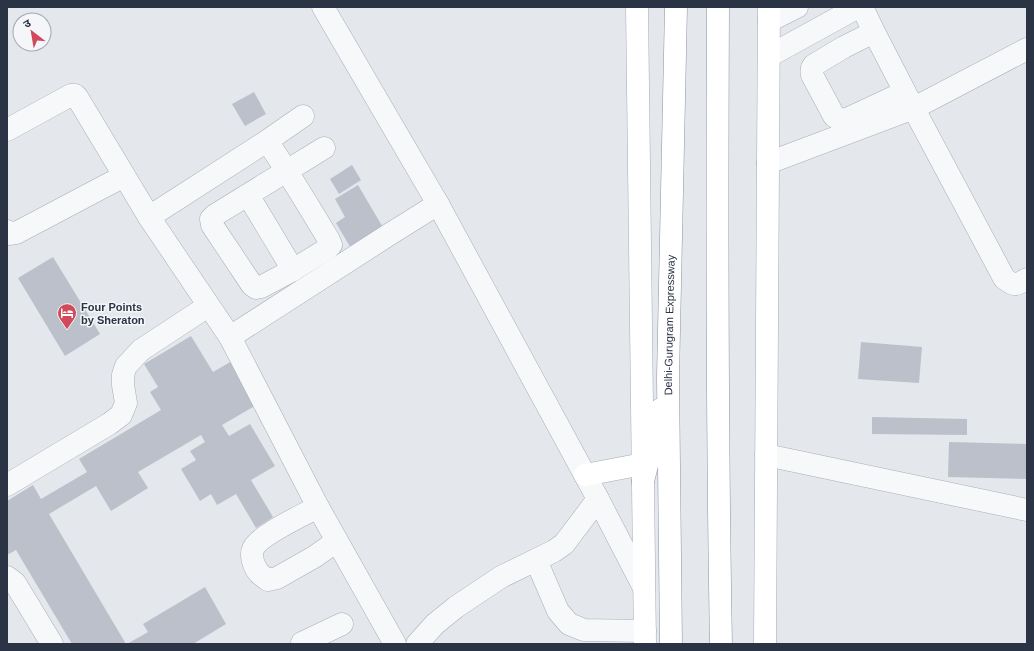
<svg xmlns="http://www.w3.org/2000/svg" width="1034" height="651" font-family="Arial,'Noto Sans Devanagari',sans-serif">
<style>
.building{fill:#bbc0ca}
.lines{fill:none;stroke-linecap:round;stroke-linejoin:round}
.minor-casing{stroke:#a9aeb7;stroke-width:23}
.major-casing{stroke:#a3abb8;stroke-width:23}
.highway-casing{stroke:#8b94a3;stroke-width:23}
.minor{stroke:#f7f8fa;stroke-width:22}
.major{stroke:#fff;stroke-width:22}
.highway{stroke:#fff;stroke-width:22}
.labels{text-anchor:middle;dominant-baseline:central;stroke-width:3;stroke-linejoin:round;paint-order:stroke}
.poi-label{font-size:11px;font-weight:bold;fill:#2b3445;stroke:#f4f6f9;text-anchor:start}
.street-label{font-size:11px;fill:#2b3445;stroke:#f4f6f9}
</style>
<rect width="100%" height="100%" fill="#e4e7ec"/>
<g class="building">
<polygon points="254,92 266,114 245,126 232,104"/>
<polygon points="352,165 361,180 339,194 330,179"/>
<polygon points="358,185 385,231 352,250 336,223 345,217 335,199"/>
<polygon points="53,257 100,334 65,356 18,278"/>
<polygon points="191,336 213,372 232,361 258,404 222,425 229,436 250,424 275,466 251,480 273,517 256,528 236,494 217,505 211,494 200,501 181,469 196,460 190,451 205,442 201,435 138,472 148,488 111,511 96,486 49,514 126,644 72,644 16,550 7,555 7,501 33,485 41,499 87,472 79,459 161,410 150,392 158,387 144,364"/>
<polygon points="861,342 922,347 919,383 858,379"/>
<polygon points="872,417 967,419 967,435 872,434"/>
<polygon points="949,442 1027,444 1027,479 948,477"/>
<polygon points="205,587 226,624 193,644 127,644 148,632 143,624"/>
</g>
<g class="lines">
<defs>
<g id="minor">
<polyline points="323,7 438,204 598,499 644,588"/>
<path d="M862,7L874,32L905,92L847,119L840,120L834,116L812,75C811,71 811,68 814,65L844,47L874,32"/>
<polyline points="769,21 797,7"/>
<polyline points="769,56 858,7"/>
<path d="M907,96L1004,278C1014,287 1017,285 1027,279"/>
<polyline points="7,130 71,95 75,95 77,97 149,217 230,337 318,507 395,644"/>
<polyline points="267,141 303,116"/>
<polyline points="768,163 914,108 1027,49"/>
<polyline points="248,195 293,270"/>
<path d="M149,217L267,141C289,173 309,207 329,240L331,245L327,249L293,270L261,287L256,288L252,285L212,225L211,219L215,215L324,148"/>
<polyline points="7,231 10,234 16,233 124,176"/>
<polyline points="230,337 390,234 438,204"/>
<polyline points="766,455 1027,510"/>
<polyline points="7,485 109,424 121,415 126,403 123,385 123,375 126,366 141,350 208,306"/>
<path d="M318,507C303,515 259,535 253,549C250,556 254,567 259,573C261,575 265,578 268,580L277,578L314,557L337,541"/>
<polyline points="536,560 558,611 569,624 584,630 645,631"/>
<polyline points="7,577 15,583 52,644"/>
<polyline points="302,643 342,624"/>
<polyline points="417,644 435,624 456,607 501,577 554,551 564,544 598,499"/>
</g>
<g id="major">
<polyline points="637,7 645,644"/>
<polyline points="585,475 643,464"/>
<polyline points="765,644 769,7"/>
</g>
<g id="highway">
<path d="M718,7C717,219 717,432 721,644"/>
<polyline points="643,481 661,409"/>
<path id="s1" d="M671,644L668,377L676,7"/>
</g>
</defs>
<use href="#minor" class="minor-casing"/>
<use href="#major" class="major-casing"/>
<use href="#highway" class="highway-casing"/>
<use href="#minor" class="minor"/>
<use href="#major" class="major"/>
<use href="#highway" class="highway"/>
</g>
<defs>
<symbol id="hotel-pin" viewBox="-11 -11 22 30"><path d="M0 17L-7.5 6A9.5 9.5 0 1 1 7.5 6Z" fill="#d1495b" stroke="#f4f6f9"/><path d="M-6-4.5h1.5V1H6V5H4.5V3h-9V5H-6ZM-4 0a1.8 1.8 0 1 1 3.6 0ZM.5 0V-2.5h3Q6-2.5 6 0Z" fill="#fff"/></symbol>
</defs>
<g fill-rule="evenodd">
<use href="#hotel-pin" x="56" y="302" width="22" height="30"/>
</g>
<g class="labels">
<g class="poi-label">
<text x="81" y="307">Four Points<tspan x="81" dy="13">by Sheraton</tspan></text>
</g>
<g class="street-label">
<text stroke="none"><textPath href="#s1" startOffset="319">Delhi-Gurugram Expressway</textPath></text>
</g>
</g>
<rect width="1034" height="651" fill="none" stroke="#2b3445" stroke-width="16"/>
<g transform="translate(32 32) rotate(329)"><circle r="19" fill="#f4f6f9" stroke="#a4a8b1"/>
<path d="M0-3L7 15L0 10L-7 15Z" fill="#d1495b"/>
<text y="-6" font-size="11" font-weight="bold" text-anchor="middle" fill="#2b3445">उ</text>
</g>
</svg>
